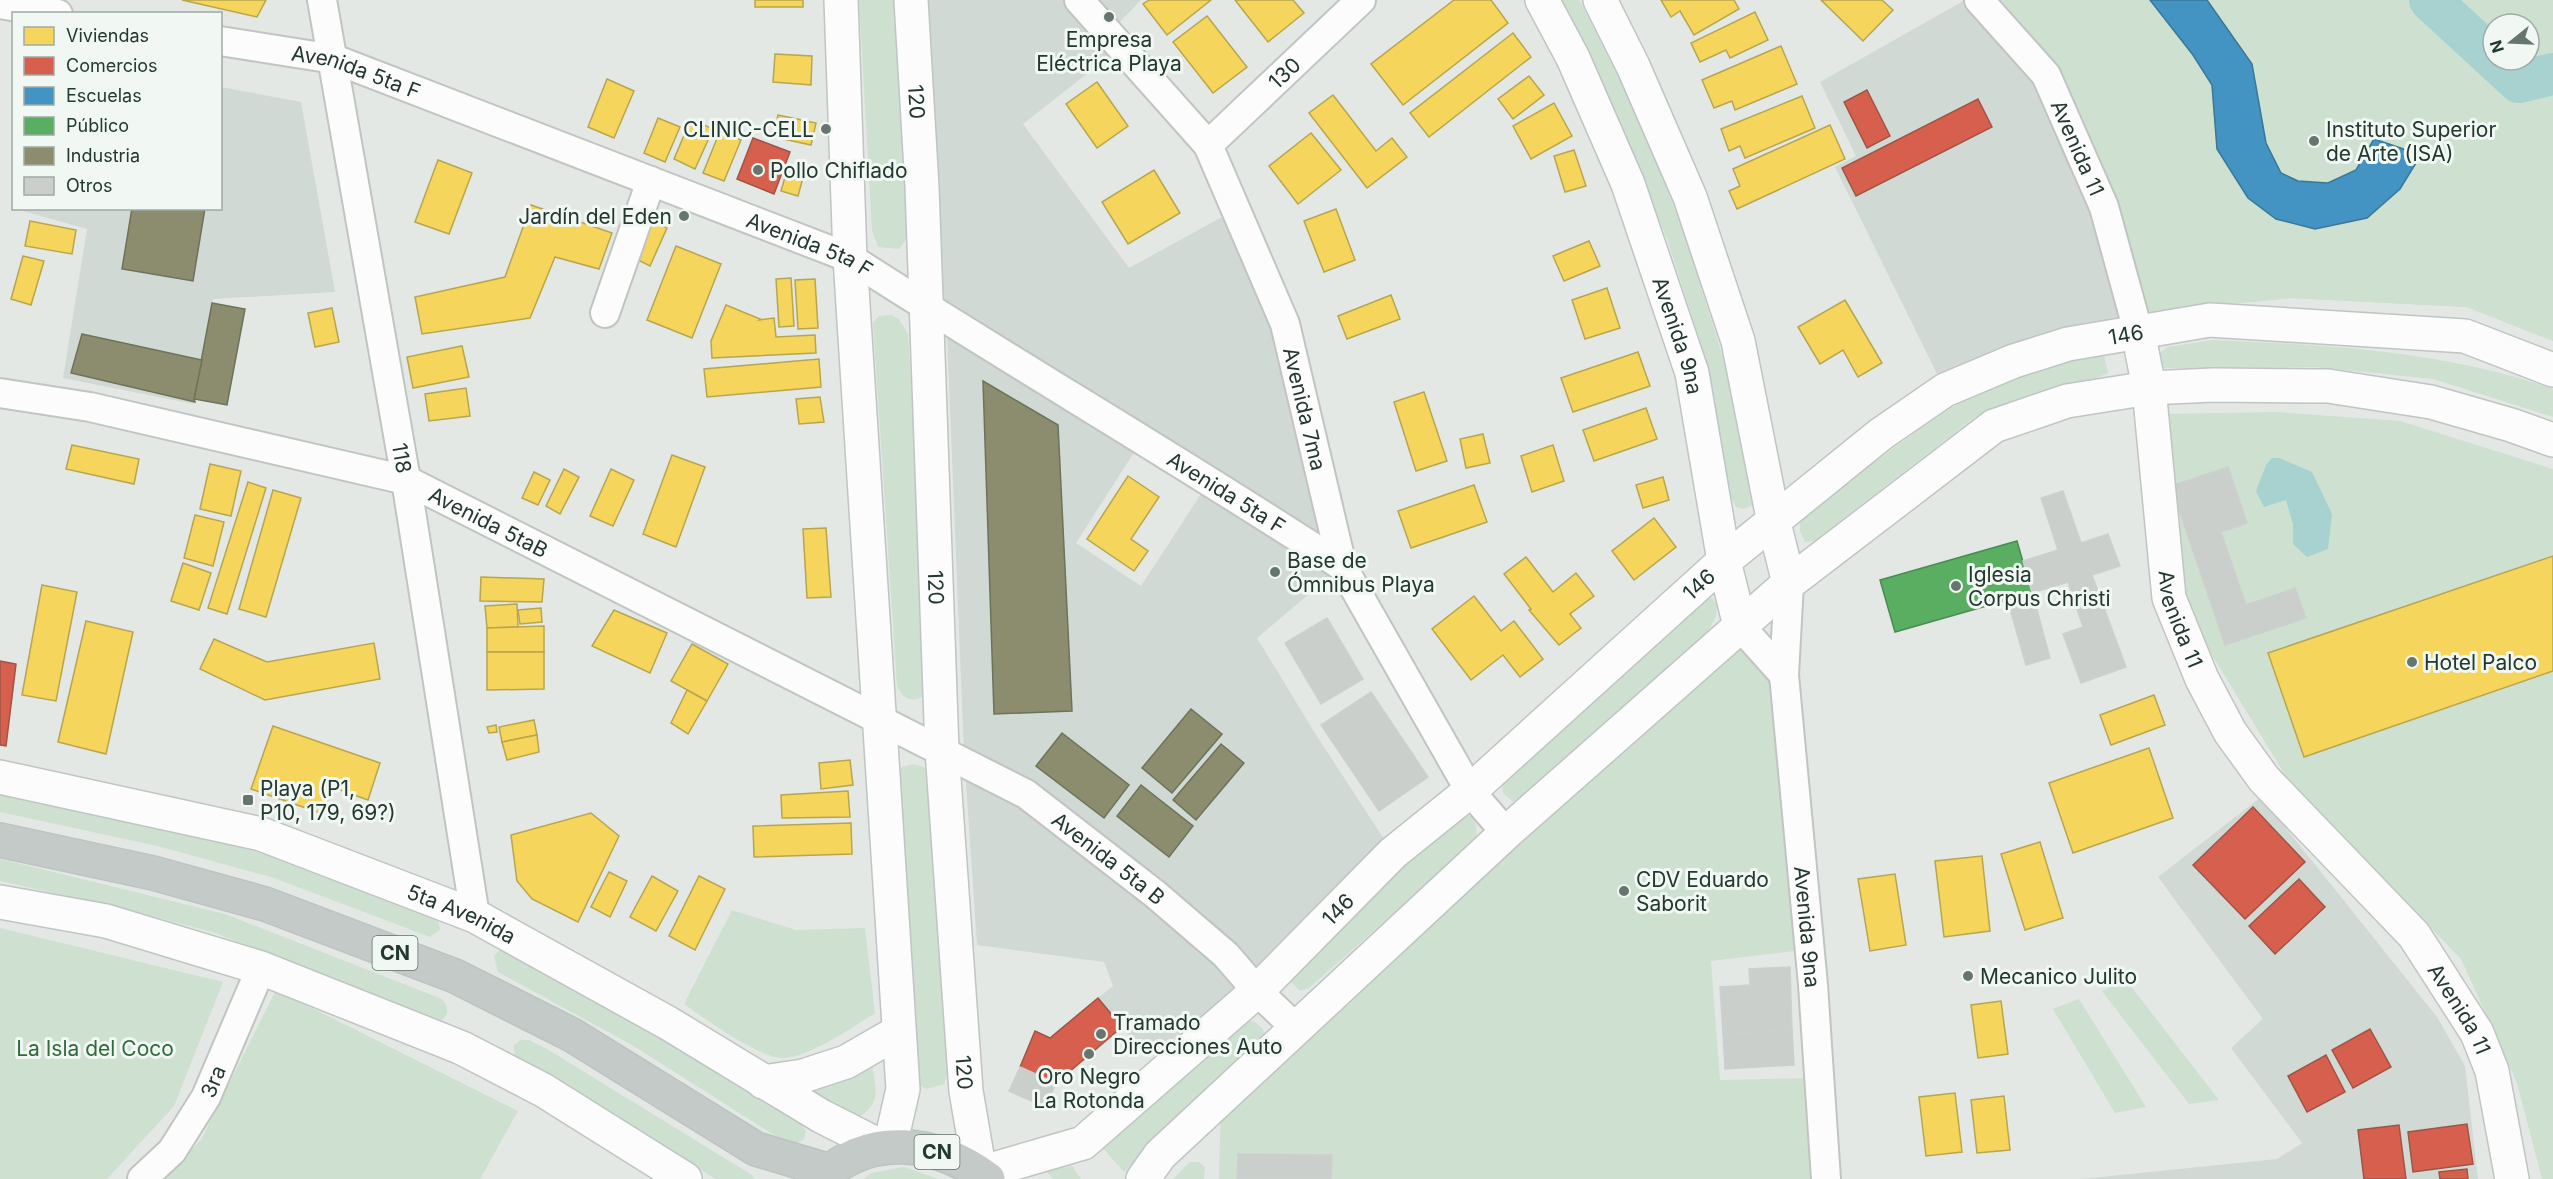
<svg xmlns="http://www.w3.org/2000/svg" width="2553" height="1179" font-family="Inter,sans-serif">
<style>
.built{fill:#d1d9d4;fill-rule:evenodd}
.green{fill:#cee0d0;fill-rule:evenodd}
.water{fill:#a8d2cf}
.homes{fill:#f6d55c;stroke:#b7a64e;stroke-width:1.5}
.shops{fill:#d6604d;stroke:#a05444;stroke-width:1.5}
.schools{fill:#4393c3;stroke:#397897;stroke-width:1.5}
.public{fill:#5aae61;stroke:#4a8b52;stroke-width:1.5}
.industry{fill:#8c8c6e;stroke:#6c735b;stroke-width:1.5}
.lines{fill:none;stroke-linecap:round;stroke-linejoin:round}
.river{stroke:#a8d2cf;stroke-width:42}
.building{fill:#cacfcc;stroke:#ccd0ce;stroke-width:1.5}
.minor-casing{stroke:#c0c5c2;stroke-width:32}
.tertiary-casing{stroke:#c0c5c2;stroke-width:36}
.secondary-casing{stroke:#bfc5c2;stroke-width:36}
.trunk-casing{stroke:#bcc4c0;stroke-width:36}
.minor{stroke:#fbfcfb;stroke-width:28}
.tertiary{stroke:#fbfcfb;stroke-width:33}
.secondary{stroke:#fbfcfb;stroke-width:33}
.trunk{stroke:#c4cac8;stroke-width:33}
.poi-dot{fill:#66766f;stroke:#f1f7f3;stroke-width:2}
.labels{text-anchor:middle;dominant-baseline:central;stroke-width:6;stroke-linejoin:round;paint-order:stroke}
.shield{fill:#f1f7f3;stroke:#61716a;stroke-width:1.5}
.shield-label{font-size:20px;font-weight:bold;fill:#23382f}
.poi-label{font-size:21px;fill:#23382f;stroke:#f1f7f3;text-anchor:start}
.street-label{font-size:21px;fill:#23382f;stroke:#f1f7f3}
.park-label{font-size:21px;fill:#326a3d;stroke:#f1f7f3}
</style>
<rect width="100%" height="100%" fill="#e3e8e5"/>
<g class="built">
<polygon points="912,0 1141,0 1109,33 1121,47 1023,124 1129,268 1235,210 1285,324 1342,566 1257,638 1313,730 1393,853 1257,991 1146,1055 1098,998 1113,986 1104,962 977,945 964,753 947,335 1135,451 1076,543 1141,586 1201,494 1217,475 927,308"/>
<path d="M1965,0H2553V341L2467,307L2290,298L2140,313L2138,331L1945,390L1835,167L1856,156L1820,82ZM2493,24H2529V60H2493Z"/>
<polygon points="221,87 301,102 335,292 213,299 194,404 63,378 87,229 23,211 23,208 220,208"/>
<polygon points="2261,797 2437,1017 2465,1066 2478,1179 2081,1179 2277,1159 2302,1143 2231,1048 2263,1019 2158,877"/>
</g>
<g class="green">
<polygon points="859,0 894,0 908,237 899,249 878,247 872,231"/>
<polygon points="1559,0 1579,0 1584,9 1635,109 1682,227 1726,367 1754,497 1753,505 1744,509 1736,507 1730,495 1704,353 1667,239 1620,120"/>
<path d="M1979,0H2553V341L2467,307L2290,298L2140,313L2046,75ZM2493,24H2529V60H2493Z"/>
<path d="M891,315L899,319L908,334L930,692C915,703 904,703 897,685L873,323L879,316Z"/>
<path d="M2213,340C2328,345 2444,351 2553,389V417L2433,379L2315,367L2161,368L2159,361L2160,353L2167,347Z"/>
<path d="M2093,351L2104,355L2108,373C2092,381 2077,383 2059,388C2030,395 2002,405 1975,417L1814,541L1805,542L1800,531V521L1806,512L1916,432L1975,392Z"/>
<polygon points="2276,412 2400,421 2553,469 2553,1179 2542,1179 2517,1083 2461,959 2290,783 2181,604 2158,414"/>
<polygon points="1712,598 1717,605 1716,616 1709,630 1521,800 1512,801 1503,793 1502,779 1699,601"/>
<polygon points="1740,626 1784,675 1810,949 1711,961 1720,1080 1819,1078 1826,1179 1219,1179 1221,1100"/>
<polygon points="913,764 924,767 933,778 948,1072 944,1084 927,1089 919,1085 897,776 902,767"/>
<polygon points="0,793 207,837 283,860 438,919 440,930 430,937 274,878 157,846 0,812"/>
<path d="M1465,816H1471C1478,826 1478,831 1474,842L1309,988L1300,991L1289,980L1287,964L1455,821Z"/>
<polygon points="0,859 225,914 442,999 447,1006 447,1014 442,1020 432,1020 215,933 125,909 0,881"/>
<path d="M732,910L796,930L865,928L875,1013C851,1028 813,1055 785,1058C761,1060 704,1018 684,1004Z"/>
<polygon points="0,928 223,982 174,1106 107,1179 0,1179"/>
<polygon points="506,949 614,1007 800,1123 806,1131 804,1139 794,1145 785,1142 632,1045 498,972 494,956 499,951"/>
<polygon points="2126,980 2219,1100 2189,1104 2102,991"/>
<polygon points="276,990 518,1111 480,1179 162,1179 201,1140"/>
<polygon points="2079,999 2146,1107 2115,1113 2053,1009"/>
<polygon points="1245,1020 1255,1022 1263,1029 1265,1038 1124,1172 1100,1145"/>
<polygon points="521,1040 529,1040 547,1049 752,1175 755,1179 716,1179 515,1058 514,1045"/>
<path d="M872,1063C875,1087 883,1102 859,1117L840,1113L803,1087Z"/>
<polygon points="1190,1162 1199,1162 1205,1167 1204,1179 1173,1179"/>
<polygon points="1072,1166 1081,1179 1053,1179 1046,1171"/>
<polygon points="904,1167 939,1179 864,1179 871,1173"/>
</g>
<polygon class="water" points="2272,458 2279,458 2312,472 2332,514 2328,549 2307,557 2293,544 2293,524 2286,500 2264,507 2256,491 2266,465"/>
<g class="homes">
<polygon points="182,0 266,0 257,17"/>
<rect x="755" y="0" width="48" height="7"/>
<polygon points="1149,0 1211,0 1167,35 1143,4"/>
<polygon points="1235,0 1293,0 1304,13 1268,42"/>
<polygon points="1454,0 1491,0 1508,23 1403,105 1371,64"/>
<polygon points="1661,0 1734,0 1739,9 1694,35 1680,11 1671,17"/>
<polygon points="1821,0 1882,0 1893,10 1863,41"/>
<polygon points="1755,12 1768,40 1730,58 1726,50 1700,62 1691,43"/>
<polygon points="1207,16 1247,67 1213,93 1173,42"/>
<polygon points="1513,33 1531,57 1429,137 1410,113"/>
<polygon points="1781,46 1797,84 1735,110 1732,101 1714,108 1702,80"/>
<polygon points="775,54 812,56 811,85 773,82"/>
<polygon points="1529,76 1544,95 1513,119 1498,99"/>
<polygon points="607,79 634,91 614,138 588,127"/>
<polygon points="1097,82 1128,126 1097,148 1066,104"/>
<polygon points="1333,95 1376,151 1392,138 1407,157 1367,188 1309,113"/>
<polygon points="1802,96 1815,128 1745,158 1740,146 1729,151 1721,129"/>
<polygon points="1554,103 1572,136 1531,159 1513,126"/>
<polygon points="778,115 816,123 811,145 774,137"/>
<polygon points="658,118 680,127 665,162 644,153"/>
<polygon points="691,119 713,129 695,169 674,159"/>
<polygon points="1830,125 1845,159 1737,209 1729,191 1740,186 1733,169"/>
<polygon points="720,131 741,140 724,181 703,173"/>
<polygon points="1311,133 1341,170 1298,204 1269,166"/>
<polygon points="1574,150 1586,186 1565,192 1554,156"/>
<polygon points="438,160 472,173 449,234 415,222"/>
<polygon points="787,170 804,174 798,196 781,191"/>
<polygon points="1154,170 1180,213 1128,244 1102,202"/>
<polygon points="531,205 612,233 599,269 555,257 530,318 422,334 415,297 505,277"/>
<polygon points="1336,209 1355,260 1324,272 1304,221"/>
<polygon points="649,219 667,228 650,266 632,257"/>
<polygon points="30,221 76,230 72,254 25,246"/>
<polygon points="1589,241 1600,266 1564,281 1553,256"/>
<polygon points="676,246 721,264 692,338 647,320"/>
<polygon points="23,256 44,261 31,305 11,299"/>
<polygon points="791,278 794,326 779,327 776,279"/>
<polygon points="815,279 818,328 798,329 795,280"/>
<polygon points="1607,288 1620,328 1585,339 1572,300"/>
<polygon points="1391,295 1400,319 1347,339 1338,316"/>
<polygon points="1845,300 1882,363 1858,377 1843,350 1820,364 1798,327"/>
<polygon points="726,305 760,319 759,320 774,318 776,337 815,335 816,353 712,358 711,341"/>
<polygon points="332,308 339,342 315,347 308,313"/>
<polygon points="462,346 469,377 413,388 407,357"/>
<polygon points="1638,352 1650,386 1573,412 1561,378"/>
<polygon points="819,359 821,387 707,397 704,369"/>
<polygon points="466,388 470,416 429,421 425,394"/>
<polygon points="1424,392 1447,461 1416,471 1394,402"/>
<polygon points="820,397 824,422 799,424 796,399"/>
<polygon points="1646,408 1657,439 1594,461 1583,430"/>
<polygon points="1483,434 1490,463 1466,468 1460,439"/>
<polygon points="72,445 139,459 134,484 66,469"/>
<polygon points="1553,445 1564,481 1532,492 1521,456"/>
<polygon points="672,455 705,467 676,547 643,534"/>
<polygon points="210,464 241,471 231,516 200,509"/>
<polygon points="564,469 579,477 560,514 546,506"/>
<polygon points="611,469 634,480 613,526 590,516"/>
<polygon points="534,472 550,480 538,505 522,498"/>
<polygon points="1128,476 1159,497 1131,539 1148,551 1134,571 1087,539"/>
<polygon points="1663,477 1669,500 1643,508 1636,485"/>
<polygon points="248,482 266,488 227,614 208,608"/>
<polygon points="1474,485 1487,522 1411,548 1398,511"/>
<polygon points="273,490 301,498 266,617 239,609"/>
<polygon points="195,515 224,522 213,566 184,558"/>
<polygon points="1654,518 1676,547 1634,580 1612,551"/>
<polygon points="826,528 831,597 807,598 803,529"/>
<polygon points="2553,556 2553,671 2304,757 2268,653"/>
<polygon points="1526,557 1553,592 1576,573 1594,596 1570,614 1581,628 1559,645 1529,610 1531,609 1504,574"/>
<polygon points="183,563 211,573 199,610 171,601"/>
<polygon points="481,577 544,579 542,602 480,601"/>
<polygon points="42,585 77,592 56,701 22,695"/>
<polygon points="1474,596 1501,631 1514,621 1543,659 1520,677 1503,655 1471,680 1432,629"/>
<polygon points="517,604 518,627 487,628 485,606"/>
<polygon points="541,608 542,622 520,624 518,610"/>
<polygon points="614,610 667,633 650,673 592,646"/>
<polygon points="86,621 133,632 106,754 58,742"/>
<polygon points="544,626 544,652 487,652 487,628"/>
<polygon points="214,639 267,662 374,643 380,679 265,700 200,669"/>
<polygon points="692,644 728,664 707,701 671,681"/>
<polygon points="487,652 544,652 544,689 487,690"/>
<polygon points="687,690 707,701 688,734 671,723"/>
<polygon points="2154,695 2165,725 2111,745 2100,715"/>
<polygon points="534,720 537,735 502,742 499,727"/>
<polygon points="496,725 497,732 489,733 487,727"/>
<polygon points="273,726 380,763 368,800 332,787 323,814 251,789"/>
<polygon points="537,735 539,752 507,760 502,742"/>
<polygon points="2149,748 2173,818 2073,853 2049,783"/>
<polygon points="850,760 853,785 821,789 819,763"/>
<polygon points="848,791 850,817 782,818 781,795"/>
<polygon points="591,813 619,836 578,922 532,899 517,881 511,835"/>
<polygon points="851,823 852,854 754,857 753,826"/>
<polygon points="2040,842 2063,918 2025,930 2001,854"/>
<polygon points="1982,856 1990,931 1944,937 1935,861"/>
<polygon points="609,872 627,881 610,917 591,907"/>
<polygon points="1895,874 1906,945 1870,951 1858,879"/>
<polygon points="652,876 678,891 656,931 630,917"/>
<polygon points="699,876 725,889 695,950 669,936"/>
<polygon points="2001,1001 2008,1054 1978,1058 1971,1005"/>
<polygon points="1955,1093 1962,1152 1926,1156 1919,1097"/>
<polygon points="2004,1096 2010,1150 1977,1153 1971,1100"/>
</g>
<g class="shops">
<polygon points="1867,90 1890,136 1867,148 1844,102"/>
<polygon points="1978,99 1992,127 1856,196 1842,168"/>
<polygon points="753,138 790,152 774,194 737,179"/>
<polygon points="0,661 16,664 6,746 0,745"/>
<polygon points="2253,807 2305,862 2245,919 2193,865"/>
<polygon points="2299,879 2325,907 2275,954 2249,926"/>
<polygon points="1098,998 1122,1027 1056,1083 1020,1067 1035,1031 1050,1038"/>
<polygon points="2370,1029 2391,1067 2353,1088 2332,1050"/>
<polygon points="2326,1055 2345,1092 2307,1112 2288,1076"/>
<polygon points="2467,1124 2473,1164 2413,1172 2408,1132"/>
<polygon points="2399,1125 2406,1179 2364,1179 2358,1130"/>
<polygon points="2467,1169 2468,1179 2440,1179 2439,1172"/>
</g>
<polygon class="schools" points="2150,0 2207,0 2252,64 2266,143 2281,173 2298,181 2328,183 2356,170 2374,139 2421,155 2400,189 2367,218 2315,229 2276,219 2248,198 2217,149 2212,85 2193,55"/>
<polygon class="public" points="2017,541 2032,593 1895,632 1880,580"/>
<g class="industry">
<polygon points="132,208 205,208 193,281 122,269"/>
<polygon points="212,303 245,309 227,405 194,399"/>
<polygon points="82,334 202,360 194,399 195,402 71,373"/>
<polygon points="983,381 1058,425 1072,711 994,714"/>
<polygon points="1191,709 1222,734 1172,793 1142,768"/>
<polygon points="1062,733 1129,785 1104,818 1036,766"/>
<polygon points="1221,744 1244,763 1196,820 1173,800"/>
<polygon points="1141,785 1193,826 1169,857 1117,816"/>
</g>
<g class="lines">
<g class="river">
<polyline points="2430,0 2493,58"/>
<polyline points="2495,60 2519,82 2553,74"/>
</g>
</g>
<g class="building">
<polygon points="2228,467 2247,523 2221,532 2246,605 2295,588 2306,618 2225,645 2171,486"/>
<polygon points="2063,491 2081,543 2108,534 2120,566 2092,575 2126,667 2081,683 2063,634 2083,627 2068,582 2032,593 2023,561 2058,550 2041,498"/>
<polygon points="2033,595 2050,658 2026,665 2008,602"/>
<polygon points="1327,618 1363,679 1321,704 1285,643"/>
<polygon points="1371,692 1428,777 1379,811 1321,725"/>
<polygon points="1790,967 1792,1030 1723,1034 1720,987 1750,985 1749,969"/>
<polygon points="1792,1030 1794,1065 1725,1069 1723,1034"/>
<polygon points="1020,1067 1056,1083 1045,1107 1009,1091"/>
<polygon points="1238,1154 1332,1155 1331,1179 1237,1179"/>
</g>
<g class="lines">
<defs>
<g id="minor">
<path id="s1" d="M322,0L406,480L475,916"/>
<path id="s2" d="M1079,0L1208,145L1285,324L1342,566L1470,791L1506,833"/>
<path id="s3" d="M1979,0L2046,75L2104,207L2138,331"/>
<polyline points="0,4 58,14"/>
<path id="s4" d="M220,41L334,59L850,258C1013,363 1180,460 1342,566"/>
<path id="s5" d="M1208,145L1361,0"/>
<polyline points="605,313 651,181"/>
<path id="s6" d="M0,393L90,407L406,480L1026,794L1155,894L1226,955L1257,991L1297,1029"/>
<path id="s7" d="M1789,583L1784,675L1813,985L1826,1179"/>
<polyline points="1740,626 1784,675"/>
<path id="s8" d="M142,1179L172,1151L206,1097L261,968"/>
</g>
<g id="tertiary">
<path id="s9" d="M2138,331L2149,388L2169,598L2202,679L2230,732L2264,779L2414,935L2477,1033L2492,1071L2512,1179"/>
</g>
<g id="secondary">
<polyline points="841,0 850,258 903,1089 890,1146"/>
<path id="s10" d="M911,0L922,187L942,750L966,1091L980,1173L1083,1143L1257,991L1393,853L1470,791L1724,561L1881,434L1945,390L2014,361L2068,344L2210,320L2465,336L2553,370"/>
<path id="s11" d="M1542,0L1573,58L1628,184L1692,373L1724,561L1740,626"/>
<polyline points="1600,0 1633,66 1690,197 1738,341 1774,523 1789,583"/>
<path id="s12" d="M0,777L261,834L475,916L668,1023L821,1116L882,1147"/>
<polyline points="0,902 106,921 261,968 462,1048 543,1090 685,1179"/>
<polyline points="763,1082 803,1076 846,1062 898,1032"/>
<polyline points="1143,1179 1160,1155 1506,833 1789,583 1994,426 2067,401 2149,388 2213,385 2328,386 2431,402 2511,425 2553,440"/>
</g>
<g id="trunk">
<polyline points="0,840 153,873 265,904 455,976 572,1035 756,1149 830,1171"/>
<path d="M821,1179C870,1131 937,1141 988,1179"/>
</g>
</defs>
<use href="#minor" class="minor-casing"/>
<use href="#tertiary" class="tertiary-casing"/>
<use href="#secondary" class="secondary-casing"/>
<use href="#trunk" class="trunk-casing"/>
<use href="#minor" class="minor"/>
<use href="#tertiary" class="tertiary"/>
<use href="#secondary" class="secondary"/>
<use href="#trunk" class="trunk"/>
</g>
<g class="poi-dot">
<circle cx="1109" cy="17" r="6"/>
<circle cx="826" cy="129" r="6"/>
<circle cx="2314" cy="141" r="6"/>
<circle cx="758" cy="170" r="6"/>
<circle cx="684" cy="216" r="6"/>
<circle cx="1275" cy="572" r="6"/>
<circle cx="1956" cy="586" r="6"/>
<circle cx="2412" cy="662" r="6"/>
<rect x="242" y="794" width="12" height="12" rx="3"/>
<circle cx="1624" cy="891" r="6"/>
<circle cx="1968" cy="976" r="6"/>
<circle cx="1101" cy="1034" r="6"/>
<circle cx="1089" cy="1054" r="6"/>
</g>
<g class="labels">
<g class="shield">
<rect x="372.5" y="936" width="45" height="34" rx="4.5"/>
<rect x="914.5" y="1135" width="45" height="34" rx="4.5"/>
</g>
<g class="shield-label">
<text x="395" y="953">CN</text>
<text x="937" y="1152">CN</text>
</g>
<g class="poi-label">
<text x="1109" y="39" text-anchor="middle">Empresa<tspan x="1109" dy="24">Eléctrica Playa</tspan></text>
<text x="814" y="129" text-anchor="end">CLINIC-CELL</text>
<text x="2326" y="129">Instituto Superior<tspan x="2326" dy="24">de Arte (ISA)</tspan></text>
<text x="770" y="170">Pollo Chiflado</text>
<text x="672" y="216" text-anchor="end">Jardín del Eden</text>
<text x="1287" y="560">Base de<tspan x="1287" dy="24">Ómnibus Playa</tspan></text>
<text x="1968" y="574">Iglesia<tspan x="1968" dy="24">Corpus Christi</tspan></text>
<text x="2424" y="662">Hotel Palco</text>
<text x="260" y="788">Playa (P1,<tspan x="260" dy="24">P10, 179, 69?)</tspan></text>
<text x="1636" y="879">CDV Eduardo<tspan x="1636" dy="24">Saborit</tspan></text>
<text x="1980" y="976">Mecanico Julito</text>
<text x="1113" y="1022">Tramado<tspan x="1113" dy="24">Direcciones Auto</tspan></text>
<text x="1089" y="1076" text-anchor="middle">Oro Negro<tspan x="1089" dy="24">La Rotonda</tspan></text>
</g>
<g class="street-label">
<text stroke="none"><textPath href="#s4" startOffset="140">Avenida 5ta F</textPath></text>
<text stroke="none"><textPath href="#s5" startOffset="105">130</textPath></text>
<text stroke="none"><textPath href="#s10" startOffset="102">120</textPath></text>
<text stroke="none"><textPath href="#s3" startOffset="180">Avenida 11</textPath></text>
<text stroke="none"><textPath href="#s4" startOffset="626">Avenida 5ta F</textPath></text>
<text stroke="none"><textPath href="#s10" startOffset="2619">146</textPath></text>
<text stroke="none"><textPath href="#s11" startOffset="363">Avenida 9na</textPath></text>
<text stroke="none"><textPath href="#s2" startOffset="476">Avenida 7ma</textPath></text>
<text stroke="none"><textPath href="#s1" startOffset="465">118</textPath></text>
<text stroke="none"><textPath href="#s4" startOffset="1112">Avenida 5ta F</textPath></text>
<text stroke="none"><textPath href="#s6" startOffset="508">Avenida 5taB</textPath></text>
<text stroke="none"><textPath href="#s10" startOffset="2115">146</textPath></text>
<text stroke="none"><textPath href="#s10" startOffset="588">120</textPath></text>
<text stroke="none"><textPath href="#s9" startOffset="292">Avenida 11</textPath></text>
<text stroke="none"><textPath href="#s6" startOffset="1215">Avenida 5ta B</textPath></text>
<text stroke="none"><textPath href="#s10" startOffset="1629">146</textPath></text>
<text stroke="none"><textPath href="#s12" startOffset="483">5ta Avenida</textPath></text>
<text stroke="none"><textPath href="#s7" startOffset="345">Avenida 9na</textPath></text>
<text stroke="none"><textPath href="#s9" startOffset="778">Avenida 11</textPath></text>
<text stroke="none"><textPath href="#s10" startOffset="1074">120</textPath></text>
<text stroke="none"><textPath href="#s8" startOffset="122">3ra</textPath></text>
</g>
<g class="park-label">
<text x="95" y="1048">La Isla del Coco</text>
</g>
</g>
<rect x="12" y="12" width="210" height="198" fill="#f1f7f3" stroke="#9faba5" stroke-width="1.5"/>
<rect x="24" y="27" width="30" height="18" fill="#f6d55c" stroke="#9faba5" stroke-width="1.5"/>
<text x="66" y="42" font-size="18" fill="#23382f">Viviendas</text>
<rect x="24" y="57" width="30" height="18" fill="#d6604d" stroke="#9faba5" stroke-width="1.5"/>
<text x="66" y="72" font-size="18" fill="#23382f">Comercios</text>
<rect x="24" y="87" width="30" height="18" fill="#4393c3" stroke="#9faba5" stroke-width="1.5"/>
<text x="66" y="102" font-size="18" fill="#23382f">Escuelas</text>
<rect x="24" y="117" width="30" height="18" fill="#5aae61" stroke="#9faba5" stroke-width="1.5"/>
<text x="66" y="132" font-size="18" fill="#23382f">Público</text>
<rect x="24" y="147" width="30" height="18" fill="#8c8c6e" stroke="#9faba5" stroke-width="1.5"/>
<text x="66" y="162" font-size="18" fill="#23382f">Industria</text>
<rect x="24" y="177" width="30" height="18" fill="#cacfcc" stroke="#9faba5" stroke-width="1.5"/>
<text x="66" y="192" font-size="18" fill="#23382f">Otros</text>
<g transform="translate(2511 42) rotate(252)"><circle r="28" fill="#f1f7f3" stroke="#9faba5" stroke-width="1.5"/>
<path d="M0-4.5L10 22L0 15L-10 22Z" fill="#66766f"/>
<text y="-9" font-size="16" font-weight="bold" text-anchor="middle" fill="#23382f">N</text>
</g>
</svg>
